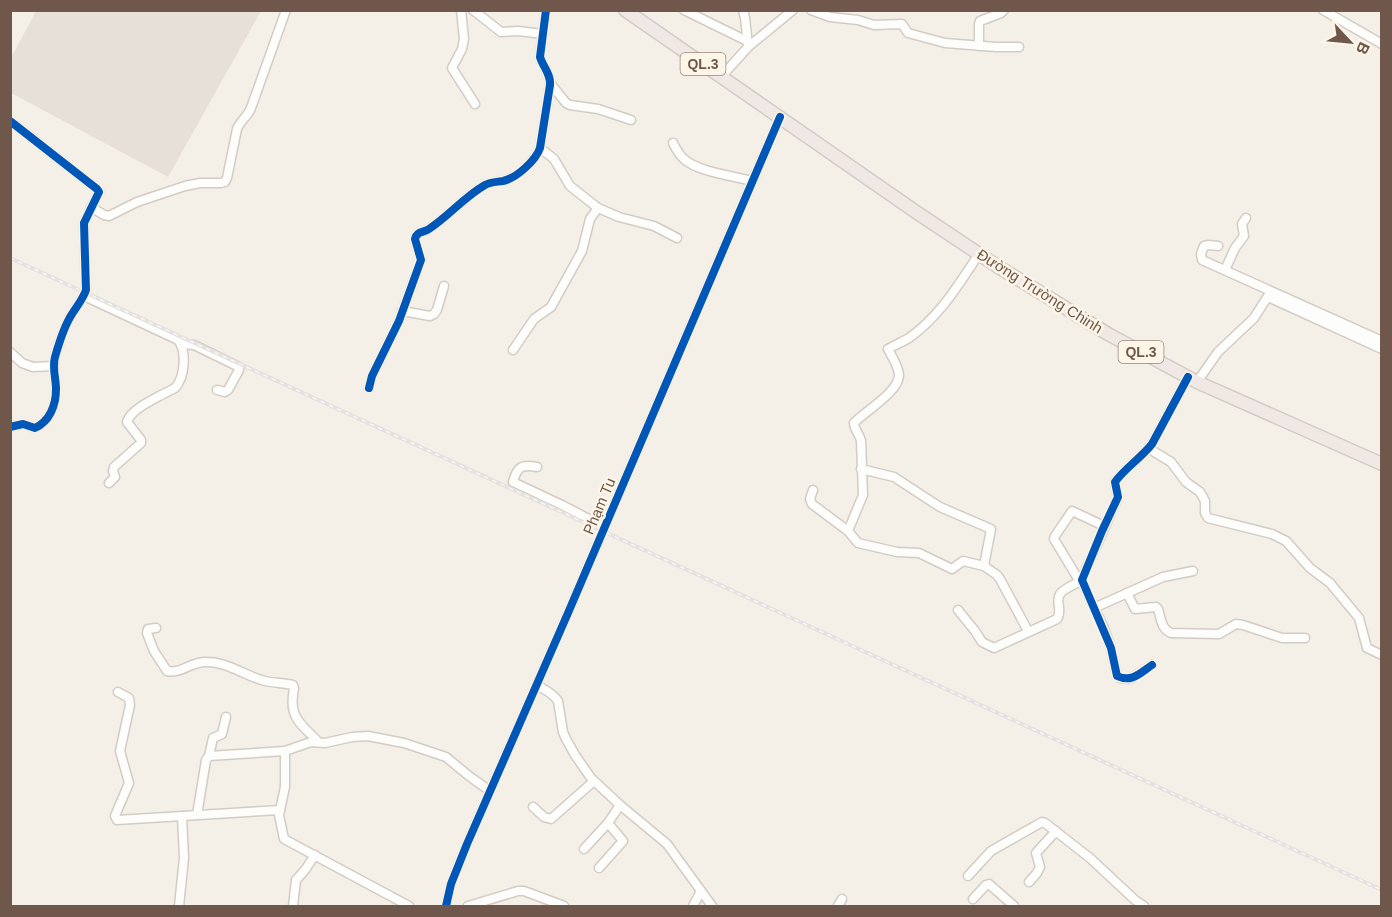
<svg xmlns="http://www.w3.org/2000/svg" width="1392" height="917" font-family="Arial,sans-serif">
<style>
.industrial{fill:#e6e0d9}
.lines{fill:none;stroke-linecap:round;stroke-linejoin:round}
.minor-casing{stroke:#d2ccc4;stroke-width:11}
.highway-casing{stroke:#d3cbc5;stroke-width:15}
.minor{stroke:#fdfdfc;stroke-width:8}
.highway{stroke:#efe8e4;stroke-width:12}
.rail-casing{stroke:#e3e1e3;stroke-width:4}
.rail{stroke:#fdf5e7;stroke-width:1.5;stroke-dasharray:4.5;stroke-linecap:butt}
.cycleway-casing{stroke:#fdf5e7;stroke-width:11}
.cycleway{stroke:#0057b8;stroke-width:8}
.labels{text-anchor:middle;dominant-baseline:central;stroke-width:5;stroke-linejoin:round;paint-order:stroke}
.shield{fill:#fdf5e7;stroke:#9a877a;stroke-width:1.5}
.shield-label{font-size:14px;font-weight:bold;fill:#6f584b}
.street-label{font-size:15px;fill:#6f584b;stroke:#fdf5e7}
</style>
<rect width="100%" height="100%" fill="#f4f0e8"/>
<polygon class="industrial" points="36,11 36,10 261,11 168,177 11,93 11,58"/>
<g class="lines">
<defs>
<g id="minor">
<polyline points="461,10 464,39 462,49 452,68 475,104"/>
<polyline points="473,10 501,32 518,31 543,34"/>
<polyline points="684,10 747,41"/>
<polyline points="743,10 745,18 748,45"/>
<polyline points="811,10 830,17 858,20 874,25 902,24 908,33 945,43 996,47 1019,47"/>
<polyline points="1323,10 1382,44"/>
<polyline points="979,46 979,24 980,21 1001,13 1004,10"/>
<polyline points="721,77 748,47 793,10"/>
<polyline points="550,83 566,103 570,105 598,109 631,120"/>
<path d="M10,121L97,189L99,192L84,223L86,290C83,299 77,306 72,314C64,326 59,343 55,357C52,368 56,378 56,389C56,405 50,421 35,428L23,424L10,427"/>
<path d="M673,143C676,149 679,155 684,159C698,172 734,176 752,181"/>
<polyline points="540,148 554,159 570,186 598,208 619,217 654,226 677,238"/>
<path d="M91,207L104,215L109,216L137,202L185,186L200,183H221L225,182L227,178L237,129C240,121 248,116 251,108L286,10"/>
<polyline points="1218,246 1209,245 1204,246 1201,254 1202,260 1382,341"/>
<polyline points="1225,270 1235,248 1244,236 1242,224 1246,218"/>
<path d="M84,296L178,340C187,351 185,377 175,388C162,395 131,408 127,422L141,440V443L114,467L113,471L115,477L109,483"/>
<polyline points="1268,297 1382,349"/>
<polyline points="402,311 430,316 434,314 437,310 444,286"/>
<polyline points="181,344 194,345 239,367 239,370 228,390 225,392 217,390"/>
<polyline points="513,350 534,319 551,307 582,251 590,219 598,208"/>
<polyline points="10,352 22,363 33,367 54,366"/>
<polyline points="1197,382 1218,352 1254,318 1270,293"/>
<path d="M369,388L372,376L399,321L421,260L415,239C417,231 423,233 429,229C449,216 464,197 485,185C490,182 497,182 503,181C517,178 536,160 540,148L550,85C551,74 543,67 540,57L546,10"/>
<polyline points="1148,448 1171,462 1186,482 1200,492 1205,501 1205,513 1208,518 1272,534 1286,541 1310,568 1330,583 1359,618 1367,648 1382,655"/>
<path d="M537,467C521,464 517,467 513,482L564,506L604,527"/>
<polyline points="861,469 894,477 940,507 991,529 984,566"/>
<polyline points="813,490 810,499 812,504 848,531 858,543 897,552 919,553 952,569 963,561 984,566 997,575 1000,579 1028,631"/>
<path d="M848,531L863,495L861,441C860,435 854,429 854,423C865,411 899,392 899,375C899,367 892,357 888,349C895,345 902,342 909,338C941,315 958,285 979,254"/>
<polyline points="1080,582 1054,539 1055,536 1072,511 1104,526"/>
<path d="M1127,593L1135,609L1156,607L1158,609C1161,618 1161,629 1171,633L1219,634L1236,624L1243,625L1282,638H1305"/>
<polyline points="1094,608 1163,577 1193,571"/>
<path d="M958,610L975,631L982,642L994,648L1057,619C1063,610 1055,602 1060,594C1064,588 1076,584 1082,580"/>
<path d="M156,628L148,629L147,633L154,651L167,671C182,674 191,661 207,662C228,662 245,676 265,681C274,683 284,683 293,685L294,688C293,695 291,704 294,712C297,724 311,733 318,742"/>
<path d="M1117,676L1111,648L1103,626L1084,586L1082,580L1084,574L1118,497L1115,482C1125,468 1141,458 1152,444L1188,377"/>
<polyline points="1120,678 1128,679 1132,678 1152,665"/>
<path d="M537,685C545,690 553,693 558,701L563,732L566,739L575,755L591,778L620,805L667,844L712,906"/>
<polyline points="118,692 129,698 130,705 120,751 129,783 115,816 117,820 280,810"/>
<polyline points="285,751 285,787 279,815 284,839 409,906"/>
<polyline points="209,756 213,738 222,734 226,717"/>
<polyline points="533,807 544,817 551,819 594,781"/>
<polyline points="197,815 206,760 209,756 285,751 311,742 325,743 352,737 368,736 404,743 446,757 469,776 490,791"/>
<polyline points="584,849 608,823 620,805"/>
<polyline points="599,868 623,841 608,823"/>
<polyline points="968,876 991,851 1042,822 1045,823 1090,858 1135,900 1144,906"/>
<polyline points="1029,882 1037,873 1040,867 1036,853 1056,831"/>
<polyline points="973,899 986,885 989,884 1014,906"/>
<polyline points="179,906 184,858 182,816"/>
<polyline points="293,906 296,880 305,870 315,855"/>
<polyline points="446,906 451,884 467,844 568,613 780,117"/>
<polyline points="468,906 518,891 524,891 564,906"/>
<polyline points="693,906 701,891"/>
<polyline points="838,906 842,899"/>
</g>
<polyline id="highway" points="625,10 916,212 997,266 1108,334 1197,382 1382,464"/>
</defs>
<use href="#minor" class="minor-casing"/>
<use href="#highway" class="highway-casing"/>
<use href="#minor" class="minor"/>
<use href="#highway" class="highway"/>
<defs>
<polyline id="rail" points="10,258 1382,890"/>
</defs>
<use href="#rail" class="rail-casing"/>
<use href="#rail" class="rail"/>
<defs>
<g id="cycleway">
<path d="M10,121L97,189L99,192L84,223L86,290C83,299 77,306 72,314C64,326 59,343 55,357C52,368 56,378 56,389C56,405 50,421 35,428L23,424L10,427"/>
<path d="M369,388L372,376L399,321L421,260L415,239C417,231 423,233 429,229C449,216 464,197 485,185C490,182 497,182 503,181C517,178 536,160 540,148L550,85C551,74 543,67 540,57L546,10"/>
<path d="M1152,665C1140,673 1132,683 1117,676L1111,648L1082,580L1102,531L1118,497L1115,482C1125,468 1141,458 1152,444L1188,377"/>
<polyline points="446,906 451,884 467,844 568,613 780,117"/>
</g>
</defs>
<use href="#cycleway" class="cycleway-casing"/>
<use href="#cycleway" class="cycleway"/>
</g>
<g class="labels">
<g class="shield">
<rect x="680.5" y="53" width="45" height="22" rx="4.5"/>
<rect x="1118.5" y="341" width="45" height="22" rx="4.5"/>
</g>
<g class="shield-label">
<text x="703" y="64">QL.3</text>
<text x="1141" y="352">QL.3</text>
</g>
<g class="street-label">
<text transform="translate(1040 291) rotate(32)">Đường Trường Chinh</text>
<text transform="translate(599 506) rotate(-67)">Phạm Tu</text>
</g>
</g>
<rect width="1392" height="917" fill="none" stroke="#6f584b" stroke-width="24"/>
<g transform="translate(1350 42) rotate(116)" stroke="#fdf5e7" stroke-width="4.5" paint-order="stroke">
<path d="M0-4.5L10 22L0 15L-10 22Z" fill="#6f584b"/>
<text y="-9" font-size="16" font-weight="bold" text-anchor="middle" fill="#6f584b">B</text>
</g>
</svg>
